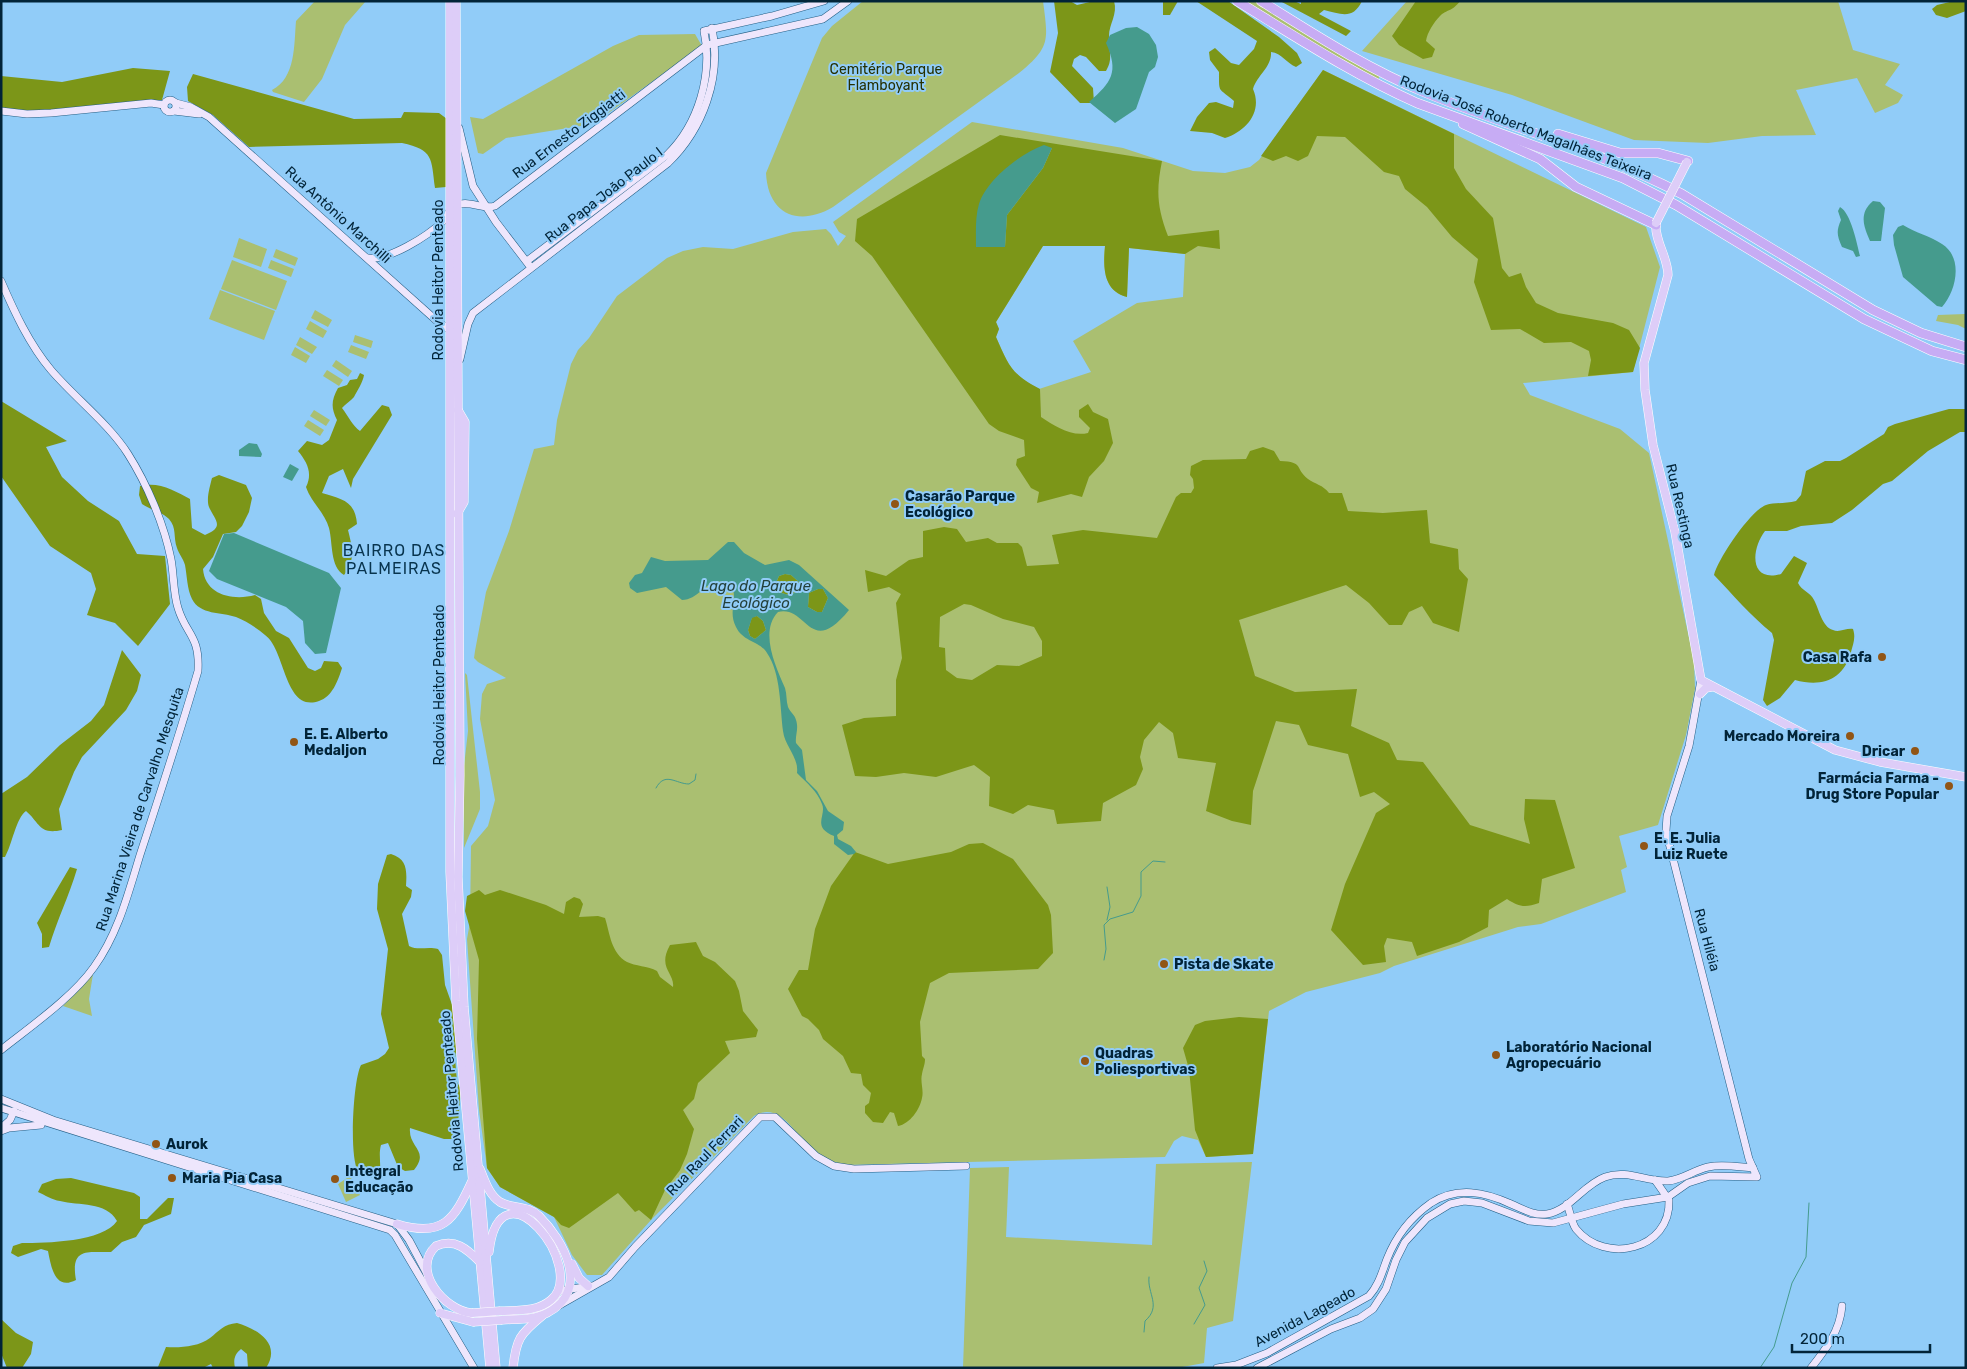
<svg xmlns="http://www.w3.org/2000/svg" width="1967" height="1369" font-family="Rubik,sans-serif">
<style>
.green{fill:#aabf71;fill-rule:evenodd}
.forest{fill:#7c9618;fill-rule:evenodd}
.water{fill:#459b8d;fill-rule:evenodd}
.lines{fill:none;stroke-linecap:round;stroke-linejoin:round}
.stream{stroke:#459b8d;stroke-width:1}
.secondary-casing{stroke:#235e84;stroke-width:8}
.primary-casing{stroke:#fff;stroke-width:9}
.highway-casing{stroke:#fff;stroke-width:10}
.secondary{stroke:#eee6fc;stroke-width:7}
.primary{stroke:#ddcdf8;stroke-width:8}
.highway{stroke:#c7acf4;stroke-width:9}
.primary-bridge-casing{stroke:#fff;stroke-width:9;stroke-linecap:butt}
.primary-bridge{stroke:#ddcdf8;stroke-width:8}
.poi-dot{fill:#915515;stroke:#91ccf8;stroke-width:2}
.labels{text-anchor:middle;dominant-baseline:central;stroke-width:4;stroke-linejoin:round;paint-order:stroke}
.park-label{font-size:14px;fill:#263000;stroke:#91ccf8}
.street-label{font-size:14px;fill:#022438;stroke:#91ccf8}
.poi-label{font-size:14px;font-weight:bold;fill:#022438;stroke:#91ccf8;text-anchor:start}
.water-label{font-size:15px;font-style:italic;fill:#24403a;stroke:#91ccf8}
.quarter-label{font-size:16px;letter-spacing:1px;fill:#08344e;stroke:#91ccf8}
</style>
<rect width="100%" height="100%" fill="#91ccf8"/>
<g class="green">
<path d="M315,1H366L345,25L322,79L304,102L273,92L272,90C296,78 294,44 296,21Z"/>
<path d="M863,1H1043C1048,40 1051,47 1019,73L833,207C799,227 768,215 766,173L822,38L832,26Z"/>
<polygon points="1243,1 1256,1 1380,76 1377,81"/>
<polygon points="1407,1 1838,1 1853,50 1900,64 1885,85 1903,95 1898,103 1875,113 1857,78 1796,90 1816,135 1762,136 1708,143 1634,140 1512,95 1362,51"/>
<polygon points="695,34 702,46 593,124 506,138 483,154 478,153 470,117 483,119 613,46 639,35"/>
<path d="M1323,70L1646,227L1660,267L1633,372L1523,383L1530,395L1620,429L1649,453L1694,661L1695,689L1686,735L1658,825L1619,836L1627,867L1621,870L1626,892L1541,924L1518,927L1394,966L1380,973L1306,992L1269,1011L1253,1154L1206,1157L1198,1140L1182,1136L1174,1141L1165,1157L846,1165C834,1162 824,1160 814,1152C796,1137 781,1100 754,1116L651,1220L602,1275H587L572,1255L554,1217L500,1187L487,1168L479,1110L467,939L470,922L471,846L488,826L495,800L480,719L482,694L487,684L506,678L478,662L474,658L475,651L486,592L509,531L534,449L554,445L557,420L571,364L578,350L589,338L617,296L667,258L683,251L703,247L733,249L793,232L826,229L831,234L838,246L846,236L839,232L833,222L972,122L1123,148L1193,171L1225,173L1250,167L1259,160ZM1043,246H1105C1103,267 1103,291 1127,297L1129,248L1185,254L1183,297L1137,303L1073,341L1091,372L1039,389C1011,374 1009,366 996,337L999,329L996,322Z"/>
<polygon points="239,238 267,249 261,267 233,257"/>
<polygon points="276,249 298,258 295,266 273,257"/>
<polygon points="232,260 287,281 276,310 221,289"/>
<polygon points="271,260 294,269 291,277 268,268"/>
<polygon points="220,290 275,311 264,340 209,319"/>
<polygon points="315,310 332,320 328,327 311,318"/>
<polygon points="1965,314 1966,329 1958,325 1936,321 1938,315"/>
<polygon points="310,321 327,331 323,338 306,329"/>
<polygon points="355,335 373,341 371,348 353,342"/>
<polygon points="300,337 317,347 312,354 296,345"/>
<polygon points="351,345 369,352 366,359 348,352"/>
<polygon points="295,347 310,356 306,363 291,355"/>
<polygon points="336,360 352,371 348,377 332,366"/>
<polygon points="327,370 343,380 339,386 323,376"/>
<polygon points="314,410 330,420 326,426 310,416"/>
<polygon points="308,420 324,430 320,436 304,426"/>
<polygon points="465,673 467,675 480,792 480,809 464,848 463,775 468,731"/>
<polygon points="93,974 89,999 92,1016 63,1006"/>
<polygon points="1252,1162 1233,1321 1207,1328 1204,1363 1177,1368 963,1368 970,1168 1009,1167 1006,1237 1152,1245 1156,1164"/>
<polygon points="350,1176 360,1195 346,1202 338,1184"/>
</g>
<g class="forest">
<path d="M1054,1H1070L1077,5L1094,1H1114C1118,14 1109,24 1109,36C1108,50 1114,58 1106,71H1099L1086,57L1080,55L1074,59L1072,66L1093,88L1094,103H1080L1050,72L1058,33Z"/>
<polygon points="1163,1 1178,1 1170,15 1163,15"/>
<path d="M1196,1H1228L1279,37L1297,53L1302,63L1296,67C1286,63 1282,53 1271,52C1272,67 1257,75 1253,89C1263,112 1246,131 1225,138L1212,133L1190,131L1197,117L1209,103L1216,102L1233,108L1234,101C1218,87 1219,94 1219,72L1210,60L1209,52L1215,48L1231,63L1239,65L1254,49L1257,41Z"/>
<path d="M1280,1H1294L1301,4V1H1362C1353,20 1341,14 1324,10L1319,14L1351,31L1346,36Z"/>
<path d="M1416,1H1460C1452,12 1447,9 1440,16C1434,22 1427,33 1426,41L1435,49L1432,57L1423,59L1399,45L1392,36Z"/>
<polygon points="1954,1 1966,1 1966,11 1947,18 1936,15 1932,9 1937,5"/>
<polygon points="133,68 170,71 162,100 27,112 1,109 1,76 62,82"/>
<polygon points="1323,70 1454,134 1454,168 1466,189 1493,218 1502,268 1509,277 1521,273 1526,287 1536,303 1558,313 1613,323 1629,330 1640,348 1633,372 1588,376 1591,360 1589,351 1571,342 1544,343 1520,329 1491,330 1474,282 1478,259 1452,237 1427,207 1405,189 1399,176 1384,172 1345,137 1317,136 1308,156 1298,161 1286,156 1273,161 1261,156"/>
<path d="M193,74L354,119L401,118L404,112L439,113L447,119L446,187L435,188C431,158 434,150 402,143L249,147L213,115L188,101L187,87Z"/>
<path d="M1000,135L1162,161C1156,191 1157,207 1168,236L1219,230L1220,249L1198,246L1185,254L1129,248L1127,297C1103,291 1103,267 1105,246H1043L996,322L999,329L996,337C1009,366 1011,374 1040,389L1041,417C1055,426 1071,437 1088,433L1090,428L1079,417V410L1088,404L1093,412L1108,419L1113,443L1104,461L1089,477L1082,497L1071,494L1037,503L1039,492L1031,488L1016,465L1017,459L1025,456L1024,440L999,431L989,424L872,256L855,241L857,219ZM1052,148L1043,168L1007,215L1005,247L993,183Z"/>
<path d="M360,373L364,375C363,382 357,391 354,397C351,401 345,404 342,408C348,416 353,426 360,431L382,405L389,407L392,415L353,479L351,488L343,469L329,476L322,493C341,499 355,500 357,524L348,530C352,546 356,561 344,575C330,567 333,544 329,528C325,513 311,502 306,487C313,473 307,462 298,451L307,441L322,445L329,440L337,420C331,408 331,401 338,388L347,385L350,380L357,379Z"/>
<polygon points="1,401 67,441 46,447 62,477 88,501 119,521 137,554 165,556 170,604 138,646 115,623 87,615 96,589 91,573 50,546 1,476"/>
<path d="M1949,409H1966V432H1960L1928,451L1892,481L1883,484L1852,510L1832,523L1801,526L1787,531H1765C1751,549 1749,583 1781,574L1794,556L1807,563L1798,583C1802,591 1810,592 1814,600C1819,609 1822,627 1833,630C1839,633 1846,628 1853,629C1856,638 1853,644 1851,652C1843,681 1821,687 1795,680L1780,698L1767,706L1763,700L1774,640L1772,633C1751,616 1733,595 1714,575C1718,559 1750,511 1766,505C1775,502 1786,504 1796,501L1801,495L1806,471L1825,461H1840L1846,458L1884,434L1888,427L1895,424Z"/>
<path d="M1263,447L1274,451L1280,461C1305,462 1294,468 1308,479C1315,484 1323,485 1329,493H1342L1348,511L1383,513L1427,510L1430,543L1458,549L1459,569L1468,579L1459,632L1433,623L1422,606L1409,612L1402,625H1389L1369,603L1346,585L1239,620L1255,676L1295,692L1357,689L1351,726L1389,743L1397,760L1423,762L1470,825L1530,844L1524,819L1525,799L1555,800L1575,868L1542,879L1539,903C1525,908 1519,907 1507,899L1489,910L1488,927L1459,942L1417,956L1412,942L1387,938L1384,946L1386,962L1363,965L1331,930L1345,884L1376,813L1390,804L1374,792L1360,797L1348,754L1308,745L1299,725L1276,721L1253,791L1251,825L1232,821L1206,811L1216,763L1178,758L1173,733L1159,722L1144,740L1140,757L1143,769L1136,785L1103,803L1101,821L1057,824L1054,810L1028,805L1013,814L989,806L990,777L974,765L936,777L904,773L876,777L855,776L842,725L864,718L896,716V680L902,658L896,603L901,594L889,587L868,592L865,570L886,576L909,560L923,557V531L944,527L957,529L966,542L988,538L997,543H1018L1022,547L1027,566L1059,564L1052,535L1083,530L1157,538L1176,497L1181,493H1191L1194,488L1193,479L1190,475L1191,466L1203,460L1246,459L1250,451ZM964,604L971,605L1003,619L1034,627L1042,641V656L1019,666L997,665L972,680L957,678L946,670L945,648L939,647L940,617Z"/>
<path d="M219,475L246,485L252,498L249,512L242,526L236,532L223,534L213,557L203,569C205,595 233,601 255,595L261,599L264,613L276,631L289,638L308,668L315,671L321,668L324,661L338,662L342,668C338,681 332,697 319,701C284,713 286,650 265,635C257,628 246,621 236,617C221,612 200,615 192,599C187,589 187,575 185,565C183,558 179,554 177,548C173,537 177,528 169,519C162,512 151,510 142,504L139,495L140,486C159,481 175,491 190,499L192,528L205,535C226,527 214,519 209,507C206,499 210,486 212,478Z"/>
<polygon points="785,574 791,575 800,583 797,592 789,595 778,592 775,585 779,576"/>
<polygon points="818,589 823,589 828,598 822,612 817,612 808,607 809,593"/>
<polygon points="757,616 763,621 766,630 755,639 750,636 748,630 752,617"/>
<path d="M122,650L141,675L137,691L126,710L82,757L74,772L59,809L62,830C39,835 40,823 26,811C16,818 12,845 5,857H1V794L27,777L60,745L91,721L104,705Z"/>
<path d="M983,843L1013,859L1048,905L1051,915L1053,953L1038,969L949,973L930,983L920,1022L922,1056L925,1059C925,1065 923,1068 922,1074C920,1082 924,1090 922,1098C920,1109 910,1124 898,1126L894,1113L890,1112L883,1123L873,1122L865,1113V1106L869,1103L871,1093L863,1085L861,1074L851,1073L843,1056L823,1039L819,1030L808,1019L802,1016L788,989L799,970H808L815,929L831,886L855,852L888,864L951,852L969,844Z"/>
<path d="M391,854C407,859 407,870 406,886L412,890L411,897L402,914L409,946C419,951 427,946 438,949L442,955L445,985L460,1027L455,1058L457,1082L461,1089L458,1123L452,1139H444L410,1128C408,1148 430,1150 414,1170L405,1171L398,1167L388,1143L381,1145C378,1156 382,1165 379,1176C372,1178 364,1179 358,1171C349,1157 353,1080 361,1065L378,1059L385,1054L389,1048L381,1014L388,949L377,909L378,884L387,855Z"/>
<path d="M70,867L77,869C69,896 57,920 49,947L42,948V934L37,923Z"/>
<path d="M479,890L485,895L500,890L546,905L564,914L566,902L574,897L580,899L583,904L579,917L598,916L605,918C610,934 611,953 627,962C635,966 648,966 657,971L660,977L673,987C675,973 657,968 670,945L696,942L703,956L715,962L735,981L739,991L743,1011L758,1030L756,1037L725,1041L730,1053L698,1083L694,1099L683,1110L694,1129L687,1154L680,1170L665,1190L651,1220L639,1210L635,1212L618,1193L569,1228L561,1225L554,1217L500,1187L487,1168L477,1039L479,960L465,911L467,896Z"/>
<polygon points="1239,1017 1268,1019 1253,1154 1206,1157 1195,1130 1189,1069 1183,1048 1195,1025 1205,1021"/>
<path d="M71,1178L134,1193L140,1197V1219H147L168,1198H174L171,1214L144,1225L136,1237L122,1242L111,1252C89,1253 70,1246 76,1280C55,1291 51,1267 48,1251L41,1249L18,1257L11,1253L13,1246L22,1243C46,1243 103,1242 117,1221C106,1201 79,1206 60,1201C52,1200 45,1195 38,1192L42,1184L56,1179Z"/>
<polygon points="1,1319 16,1333 33,1342 31,1354 22,1368 7,1368 1,1353"/>
<path d="M237,1323C257,1329 282,1343 266,1368H248L247,1354L241,1349C235,1354 233,1359 235,1368H213L211,1364L203,1368L158,1367L166,1347C179,1348 198,1347 210,1338C219,1331 224,1324 237,1323Z"/>
</g>
<g class="water">
<path d="M1137,27L1149,34L1156,45L1158,57L1155,67L1149,72L1136,109L1115,123L1089,102C1112,82 1119,72 1106,43L1110,35L1126,28Z"/>
<path d="M1044,145L1052,148L1043,168L1007,215L1005,247H976C976,234 975,217 979,204C987,179 1020,154 1044,145Z"/>
<path d="M1873,201L1880,202L1885,208L1881,241H1870C1863,225 1859,213 1873,201Z"/>
<path d="M1840,207C1851,213 1857,244 1860,256L1856,257L1853,251L1842,247C1837,236 1836,231 1841,220L1838,211Z"/>
<path d="M1903,225C1916,233 1930,236 1942,244C1964,258 1956,291 1942,307L1937,306L1903,277L1894,245L1893,235L1898,227Z"/>
<polygon points="249,443 257,444 262,454 261,457 239,456 239,450"/>
<polygon points="290,464 299,469 292,481 283,477"/>
<polygon points="234,533 329,573 341,588 326,653 315,654 305,643 303,621 286,607 217,579 209,571 224,534"/>
<path d="M728,542H734L744,553L765,565L789,560L799,565L849,610C809,659 808,605 778,612C759,632 776,667 785,688C787,694 786,701 788,707C790,712 795,715 796,720C799,729 795,735 796,743L802,750L806,780L817,791L828,811L844,822L843,830L837,835L838,839L851,846L856,852L854,854L848,855L834,844V836C811,827 827,815 822,804C817,791 807,783 797,773C799,757 785,747 783,731C780,708 781,673 767,653C760,641 743,642 736,627C726,608 743,592 726,583C708,575 700,600 682,600L666,587L637,593L630,588L629,583L635,575L642,573L651,557L665,561L708,560ZM785,574L791,575L800,583L797,592L789,595L778,592L775,585L779,576ZM818,589H823L828,598L822,612H817L808,607L809,593ZM757,616L763,621L766,630L755,639L750,636L748,630L752,618Z"/>
</g>
<g class="lines">
<g class="stream">
<path d="M656,788C665,771 676,784 689,784L695,780L696,774"/>
<polyline points="1107,920 1110,907 1107,887"/>
<polyline points="1104,960 1106,949 1104,925 1110,919 1133,912 1141,896 1141,872 1153,861 1165,862"/>
<polyline points="1194,1324 1205,1305 1199,1288 1207,1271 1204,1261"/>
<path d="M1144,1332L1145,1321C1162,1306 1147,1294 1149,1277"/>
<polyline points="1760,1368 1774,1347 1792,1283 1806,1257 1809,1203"/>
</g>
<defs>
<g id="secondary">
<circle cx="170" cy="106" r="6"/>
<polyline points="176,103 191,107 209,117 438,322 453,332"/>
<polyline points="1,111 27,114 51,113 151,103 164,105"/>
<polyline points="174,111 199,114"/>
<polyline points="459,128 473,186 496,222 529,265"/>
<path d="M368,258C388,261 428,236 442,222C448,216 449,208 457,205C470,200 483,210 495,206L707,45L823,19L848,1"/>
<path d="M527,261L667,155C699,124 713,74 704,31L772,16L824,1"/>
<path d="M1,281C14,311 29,344 51,370C74,397 109,424 128,454C147,484 164,524 171,559C174,575 173,592 178,608C186,635 200,635 198,671C180,733 160,794 140,855C128,894 118,934 94,967C73,997 30,1027 1,1050"/>
<path d="M460,359L468,324L473,313L668,163C703,129 722,77 712,28"/>
<polyline points="1,1099 53,1120 397,1224 409,1240 426,1272"/>
<polyline points="1,1108 390,1230 395,1235 474,1368"/>
<polyline points="1,1128 10,1120 14,1111"/>
<polyline points="1,1131 9,1128 41,1125"/>
<path d="M1567,1204C1570,1211 1571,1222 1576,1229C1605,1265 1671,1250 1669,1200L1655,1180"/>
<polyline points="558,1291 591,1286"/>
<polyline points="558,1306 609,1277 635,1247 760,1117 775,1117 816,1156 834,1166 854,1169 966,1166"/>
<path d="M1217,1368L1236,1365L1267,1353L1369,1296C1379,1285 1382,1272 1387,1259C1396,1236 1411,1217 1431,1203C1457,1186 1485,1192 1511,1204C1523,1209 1534,1216 1547,1214C1570,1210 1583,1185 1605,1177C1627,1169 1646,1182 1668,1181C1682,1180 1694,1170 1708,1167C1722,1164 1739,1167 1753,1168"/>
<polyline points="1257,1368 1331,1329 1360,1318 1373,1309 1386,1289 1396,1260 1405,1242 1427,1218 1450,1204 1464,1201 1482,1203 1529,1221 1553,1223 1623,1204 1668,1197 1688,1183 1710,1176 1757,1177 1749,1159 1666,831 1667,816 1689,746 1701,680"/>
<path d="M1811,1368C1826,1349 1840,1331 1842,1306"/>
</g>
<g id="primary">
<polyline points="450,1 450,872 456,1001 490,1368"/>
<polyline points="456,1 460,775 458,877 464,1007 496,1368"/>
<path d="M1656,223C1654,240 1668,257 1668,275L1644,363L1645,390L1653,445L1675,532L1701,680L1835,750L1880,762L1966,777"/>
<polyline points="457,514 464,502 465,422 458,410"/>
<polyline points="1700,694 1706,688 1712,687"/>
<path d="M480,1169C485,1181 489,1195 500,1202C512,1209 528,1205 539,1216C564,1241 591,1290 547,1313C534,1320 516,1319 502,1320"/>
<path d="M397,1224C443,1238 454,1220 472,1181"/>
<path d="M489,1252C500,1156 589,1268 551,1300C537,1312 518,1310 500,1311"/>
<polyline points="572,1264 579,1278 588,1286"/>
<polyline points="440,1313 473,1322"/>
<path d="M472,1313C445,1311 410,1270 436,1246C455,1238 467,1249 480,1262"/>
<path d="M513,1368C516,1339 520,1334 542,1316"/>
</g>
<g id="highway">
<path d="M1237,1C1296,37 1354,75 1417,103L1623,178L1676,205L1864,319L1932,351L1966,360"/>
<path d="M1261,1C1314,34 1366,68 1424,92C1511,128 1598,150 1682,194L1873,310L1921,333L1966,347"/>
<polyline points="1463,124 1540,159 1576,187 1656,225"/>
<polyline points="1558,134 1620,153 1658,153 1688,161"/>
</g>
</defs>
<use href="#secondary" class="secondary-casing"/>
<use href="#primary" class="primary-casing"/>
<use href="#highway" class="highway-casing"/>
<use href="#secondary" class="secondary"/>
<use href="#primary" class="primary"/>
<use href="#highway" class="highway"/>
<defs>
<g id="primary-bridge">
<polyline points="1656,223 1687,162"/>
<polyline points="472,1313 500,1311"/>
<polyline points="473,1322 502,1320"/>
</g>
</defs>
<use href="#primary-bridge" class="primary-bridge-casing"/>
<use href="#primary-bridge" class="primary-bridge"/>
</g>
<g class="poi-dot">
<circle cx="895" cy="504" r="5"/>
<circle cx="1882" cy="657" r="5"/>
<circle cx="1850" cy="736" r="5"/>
<circle cx="294" cy="742" r="5"/>
<circle cx="1915" cy="751" r="5"/>
<circle cx="1949" cy="786" r="5"/>
<circle cx="1644" cy="846" r="5"/>
<circle cx="1164" cy="964" r="5"/>
<circle cx="1496" cy="1055" r="5"/>
<circle cx="1085" cy="1061" r="5"/>
<circle cx="156" cy="1144" r="5"/>
<circle cx="172" cy="1178" r="5"/>
<circle cx="335" cy="1179" r="5"/>
</g>
<g class="labels">
<g class="park-label">
<text x="886" y="69">Cemitério Parque<tspan x="886" dy="16">Flamboyant</tspan></text>
</g>
<g class="street-label">
<text transform="translate(1526 128) rotate(21)">Rodovia José Roberto Magalhães Teixeira</text>
<text transform="translate(569 134) rotate(-37)">Rua Ernesto Ziggiatti</text>
<text transform="translate(604 195) rotate(-38)">Rua Papa João Paulo I</text>
<text transform="translate(338 215) rotate(42)">Rua Antônio Marchilli</text>
<text transform="translate(438 280) rotate(-90)">Rodovia Heitor Penteado</text>
<text transform="translate(1680 506) rotate(77)">Rua Restinga</text>
<text transform="translate(439 685) rotate(-90)">Rodovia Heitor Penteado</text>
<text transform="translate(140 809) rotate(-72)">Rua Marina Vieira de Carvalho Mesquita</text>
<text transform="translate(1707 940) rotate(75)">Rua Hiléia</text>
<text transform="translate(452 1091) rotate(-95)">Rodovia Heitor Penteado</text>
<text transform="translate(705 1156) rotate(-46)">Rua Raul Ferrari</text>
<text transform="translate(1305 1317) rotate(-28)">Avenida Lageado</text>
</g>
<g class="poi-label">
<text x="905" y="496">Casarão Parque<tspan x="905" dy="16">Ecológico</tspan></text>
<text x="1872" y="657" text-anchor="end">Casa Rafa</text>
<text x="304" y="734">E. E. Alberto<tspan x="304" dy="16">Medaljon</tspan></text>
<text x="1840" y="736" text-anchor="end">Mercado Moreira</text>
<text x="1905" y="751" text-anchor="end">Dricar</text>
<text x="1939" y="778" text-anchor="end">Farmácia Farma -<tspan x="1939" dy="16">Drug Store Popular</tspan></text>
<text x="1654" y="838">E. E. Julia<tspan x="1654" dy="16">Luiz Ruete</tspan></text>
<text x="1174" y="964">Pista de Skate</text>
<text x="1506" y="1047">Laboratório Nacional<tspan x="1506" dy="16">Agropecuário</tspan></text>
<text x="1095" y="1053">Quadras<tspan x="1095" dy="16">Poliesportivas</tspan></text>
<text x="166" y="1144">Aurok</text>
<text x="345" y="1171">Integral<tspan x="345" dy="16">Educação</tspan></text>
<text x="182" y="1178">Maria Pia Casa</text>
</g>
<g class="water-label">
<text x="756" y="586">Lago do Parque<tspan x="756" dy="17">Ecológico</tspan></text>
</g>
<g class="quarter-label">
<text x="394" y="550">BAIRRO DAS<tspan x="394" dy="18">PALMEIRAS</tspan></text>
</g>
</g>
<rect width="1967" height="1369" fill="none" stroke="#022438" stroke-width="5"/>
<path d="M1792 1344v8h138v-8" fill="none" stroke="#022438" stroke-width="2.5"/>
<text x="1800" y="1344" font-size="15" fill="#022438" stroke="#91ccf8" stroke-width="4" paint-order="stroke">200 m</text>
</svg>
